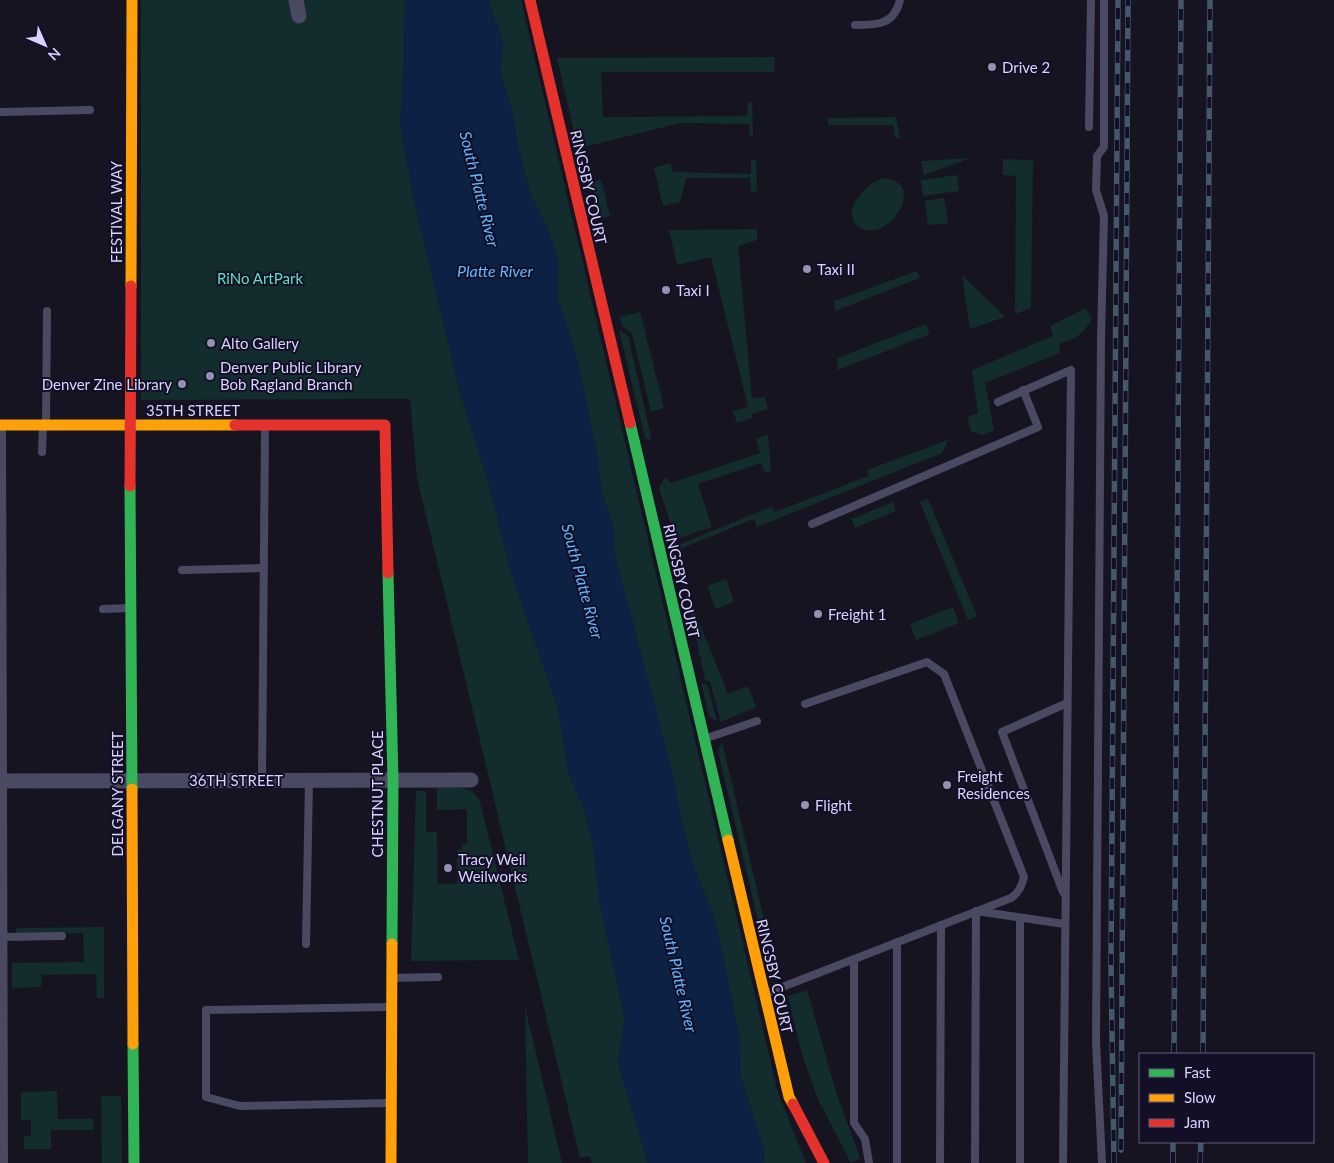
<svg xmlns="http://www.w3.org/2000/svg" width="1334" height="1163" font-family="Lato,sans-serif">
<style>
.green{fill:#132c2d}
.water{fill:#0d2144}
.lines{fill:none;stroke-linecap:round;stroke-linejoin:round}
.lane{stroke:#4a4962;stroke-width:8}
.street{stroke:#4a4962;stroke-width:15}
.fast{stroke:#30b455;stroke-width:11}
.slow{stroke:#ff9f0a;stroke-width:11}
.jam{stroke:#e5322d;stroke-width:11}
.rail-casing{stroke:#43596b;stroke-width:5.5}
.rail{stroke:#130f26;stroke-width:4;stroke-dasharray:11;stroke-linecap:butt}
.poi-dot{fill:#9591b1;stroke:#130f26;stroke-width:2}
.labels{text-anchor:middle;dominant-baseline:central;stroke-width:4;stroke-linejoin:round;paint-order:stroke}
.poi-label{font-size:15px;fill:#d9d4ff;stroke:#130f26;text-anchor:start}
.street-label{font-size:15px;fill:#d9d4ff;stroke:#130f26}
.park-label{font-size:15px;fill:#5fe0c0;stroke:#130f26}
.water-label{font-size:16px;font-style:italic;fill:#62b6ff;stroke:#130f26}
</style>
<rect width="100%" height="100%" fill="#161421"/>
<g class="green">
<polygon points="141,0 405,0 404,67 400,123 414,200 460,392 488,481 512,575 558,708 569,775 584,808 594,847 600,904 625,1020 618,1063 648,1163 592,1163 590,1156 580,1158 417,478 410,399 141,400"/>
<polygon points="488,0 521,0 778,1093 806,1163 764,1163 763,1146 740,1075 739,1034 715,919 692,862 633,623 621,584 614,551 614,530 601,489 597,454 577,359 558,299 557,258 545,223 530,193 518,147 512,110 500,71 503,42"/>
<polygon points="775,57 774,72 601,72 603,117 747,116 748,103 752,102 753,136 750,137 749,124 680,123 584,147 577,144 557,58"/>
<polygon points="896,117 900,138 895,138 893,125 828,125 827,118"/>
<polygon points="971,158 924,175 921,161"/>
<polygon points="1003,159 1033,160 1031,308 1015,314 1016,176 1003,175"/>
<polygon points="751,160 756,160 757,191 751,192 750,178 686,178 680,202 663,206 654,168 670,163 673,172 751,174"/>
<polygon points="957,175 959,191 923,196 921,180"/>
<path d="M885,178C926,184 891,237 866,230C834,220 864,181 885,178Z"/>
<polygon points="601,180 610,216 596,220 599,209 592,182"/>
<polygon points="944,198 948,223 928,225 925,201"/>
<polygon points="757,229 757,240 738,246 752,398 765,397 768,409 752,414 752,418 737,423 733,411 748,407 711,257 677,265 669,230"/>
<polygon points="917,271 920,278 835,311 834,301"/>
<polygon points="962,275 1005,317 970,329"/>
<path d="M1086,308L1092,319C1082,336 1076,338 1059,344L1060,353L985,383L994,430L983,435L971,431L967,417L978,413L972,370L1053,336L1050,326Z"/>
<polygon points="640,312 664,408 651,412 632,333 622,326 620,317"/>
<polygon points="926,324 930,334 838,370 837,358"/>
<polygon points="619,330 628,336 652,441 645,438"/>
<polygon points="768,435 771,471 765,473 761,463 698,484 712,527 676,539 659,488 665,477 671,483 760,453 756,439"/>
<polygon points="948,440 942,453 757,527 754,519 680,549 678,545 771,507 775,512 868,476 867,470"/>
<polygon points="928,499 977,616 968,620 920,502"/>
<polygon points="893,502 896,511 855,528 851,519"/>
<polygon points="726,579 734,602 716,609 707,586"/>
<polygon points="686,590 728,694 748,686 756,707 721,722 710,682 705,680"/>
<polygon points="953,607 959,623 916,640 910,624"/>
<polygon points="701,682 708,686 717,722 709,716"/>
<polygon points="722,742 777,974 769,967 718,751"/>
<path d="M437,788C456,788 471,783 480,802L519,960L411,961L416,791H426V832H437L438,884H457V850H462V844L467,843V809L437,810Z"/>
<polygon points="104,927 104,998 97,998 96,974 42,975 41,987 12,988 12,963 84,962 83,933 16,934 16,928"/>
<polygon points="807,990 836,1092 860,1158 851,1163 817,1097 801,1051 788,996"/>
<polygon points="525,1007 562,1163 528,1163"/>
<polygon points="57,1091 58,1119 93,1119 94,1130 51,1130 51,1149 24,1149 24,1136 31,1136 31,1120 21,1120 21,1092"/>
<polygon points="101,1096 121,1096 122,1163 102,1163"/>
</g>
<polygon class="water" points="405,0 488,0 503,42 500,71 512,110 518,147 530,193 545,223 558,258 558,299 577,359 597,454 601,489 614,530 614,551 673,774 682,821 692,862 715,919 739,1034 740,1075 763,1146 764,1163 648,1163 618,1063 625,1020 600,904 594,847 584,808 569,775 558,708 512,575 488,481 460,392 414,200 400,123 404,67"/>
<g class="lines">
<g class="lane">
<path d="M855,25C877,25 894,25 900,0"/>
<polyline points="0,112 90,110"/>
<polyline points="1089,127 1091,0"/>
<polyline points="998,402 1071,370 1063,1163"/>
<polyline points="46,423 47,311"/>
<polyline points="2,428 4,1163"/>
<polyline points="42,452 43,426"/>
<polyline points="812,524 1038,427 1023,390"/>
<polyline points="182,570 264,568"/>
<polyline points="103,609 129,608"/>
<polyline points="707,738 757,721"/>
<polyline points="262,780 265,427"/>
<polyline points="1063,892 1002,732 1067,703"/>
<polyline points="3,937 62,936"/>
<polyline points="897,942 897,1163"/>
<polyline points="306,944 309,780"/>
<polyline points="854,959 854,1123 865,1139 869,1163"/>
<polyline points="393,978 438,977"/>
<path d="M767,993L1011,898C1019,893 1022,886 1024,877L944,674L927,662L805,704"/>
<polyline points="390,1103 240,1106 206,1097 206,1010 390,1007"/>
<polyline points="940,1163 941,925"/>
<polyline points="975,1163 976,911 1065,924"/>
<polyline points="1020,1163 1020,918"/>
<polyline points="1102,1163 1096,1042 1101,338 1104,216 1096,190 1097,156 1104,147 1104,0"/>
</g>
<g class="street">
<polyline points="296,0 299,16"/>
<polyline points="0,781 471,780"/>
</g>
<g class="fast">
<polyline points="630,423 728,840"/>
<polyline points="130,486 132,789"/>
<polyline points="388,573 393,780 392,944"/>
<polyline points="133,1044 134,1163"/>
</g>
<g class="slow">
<polyline points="131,286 132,0"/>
<polyline points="0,425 235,425"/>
<polyline points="132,789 133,1044"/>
<polyline points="728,840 789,1097 793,1104"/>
<polyline points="391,1163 392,944"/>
</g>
<g class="jam">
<polyline points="530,0 630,423"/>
<polyline points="235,425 385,425 388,573"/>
<polyline points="130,486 131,286"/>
<polyline points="793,1104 824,1163"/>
</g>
<defs>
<g id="rail">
<polyline points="1174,1054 1181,0"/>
<polyline points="1203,1054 1210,0"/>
<polyline points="1121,1150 1128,0"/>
<polyline points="1114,1163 1111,964 1118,0"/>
<polyline points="1173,1163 1173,1142"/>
<polyline points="1200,1163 1201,1142"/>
</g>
</defs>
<use href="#rail" class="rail-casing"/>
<use href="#rail" class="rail"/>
</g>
<g class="poi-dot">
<circle cx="992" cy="67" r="5"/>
<circle cx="807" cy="269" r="5"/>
<circle cx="666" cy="290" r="5"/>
<circle cx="211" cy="343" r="5"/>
<circle cx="210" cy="376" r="5"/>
<circle cx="182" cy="384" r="5"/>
<circle cx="818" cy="614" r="5"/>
<circle cx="947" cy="785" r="5"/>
<circle cx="805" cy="805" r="5"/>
<circle cx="448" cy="868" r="5"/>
</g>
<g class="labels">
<g class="poi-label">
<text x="1002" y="67">Drive 2</text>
<text x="817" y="269">Taxi II</text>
<text x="676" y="290">Taxi I</text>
<text x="221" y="343">Alto Gallery</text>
<text x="220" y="367">Denver Public Library<tspan x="220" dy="17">Bob Ragland Branch</tspan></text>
<text x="172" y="384" text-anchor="end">Denver Zine Library</text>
<text x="828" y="614">Freight 1</text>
<text x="957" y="776">Freight<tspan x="957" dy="17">Residences</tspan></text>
<text x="815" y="805">Flight</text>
<text x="458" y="859">Tracy Weil<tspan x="458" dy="17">Weilworks</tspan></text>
</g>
<g class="street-label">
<text transform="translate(589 187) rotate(77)">RINGSBY COURT</text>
<text transform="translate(116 212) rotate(-90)">FESTIVAL WAY</text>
<text x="193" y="410">35TH STREET</text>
<text transform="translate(682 581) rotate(77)">RINGSBY COURT</text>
<text x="236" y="780">36TH STREET</text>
<text transform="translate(117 794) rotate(-90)">DELGANY STREET</text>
<text transform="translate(377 794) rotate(-90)">CHESTNUT PLACE</text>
<text transform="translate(775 976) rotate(77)">RINGSBY COURT</text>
</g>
<g class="park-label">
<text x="260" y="278">RiNo ArtPark</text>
</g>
<g class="water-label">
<text transform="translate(480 189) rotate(76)">South Platte River</text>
<text x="495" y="270">Platte River</text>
<text transform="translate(583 581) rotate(75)">South Platte River</text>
<text transform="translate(679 974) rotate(77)">South Platte River</text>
</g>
</g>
<rect x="1139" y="1053" width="175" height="90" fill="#130f26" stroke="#625e7d"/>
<rect x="1149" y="1069" width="25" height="8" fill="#30b455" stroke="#625e7d"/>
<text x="1184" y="1078" font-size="15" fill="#d9d4ff">Fast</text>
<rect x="1149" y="1094" width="25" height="8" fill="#ff9f0a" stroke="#625e7d"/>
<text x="1184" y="1103" font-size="15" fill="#d9d4ff">Slow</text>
<rect x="1149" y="1119" width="25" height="8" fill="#e5322d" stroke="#625e7d"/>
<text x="1184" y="1128" font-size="15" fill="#d9d4ff">Jam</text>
<g transform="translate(45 45) rotate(135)" stroke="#130f26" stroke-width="4" paint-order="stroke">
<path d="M0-4L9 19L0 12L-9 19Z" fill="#d9d4ff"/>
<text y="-8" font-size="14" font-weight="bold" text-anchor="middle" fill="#d9d4ff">N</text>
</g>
</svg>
